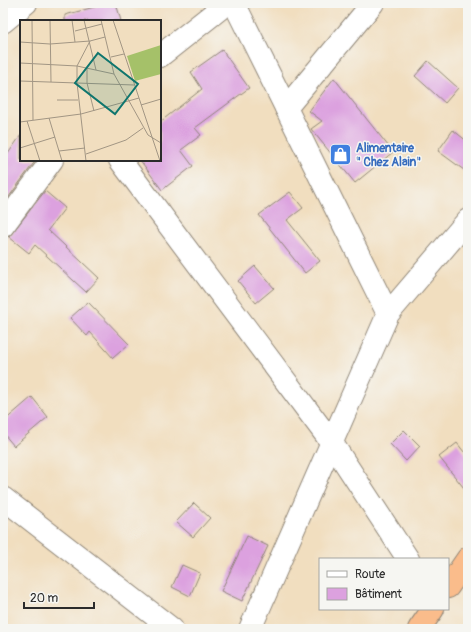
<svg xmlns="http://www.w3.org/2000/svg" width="471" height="632" font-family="Pangolin,sans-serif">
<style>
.building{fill:#dca1df}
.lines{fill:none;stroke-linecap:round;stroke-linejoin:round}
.minor-casing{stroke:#8e8475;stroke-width:24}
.highway-casing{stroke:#8e8475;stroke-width:24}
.minor{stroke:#fff;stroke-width:22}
.highway{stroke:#fabc8b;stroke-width:22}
.labels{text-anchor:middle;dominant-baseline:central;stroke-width:3;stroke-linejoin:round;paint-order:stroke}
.shop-label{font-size:12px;font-weight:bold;fill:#366cbe;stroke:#f6f6f2;text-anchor:start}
.inset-road{fill:none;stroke:#a29684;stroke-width:1}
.view{fill:#0f766e;fill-opacity:0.15;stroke:#0f766e;stroke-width:2}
.inset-edge{fill:none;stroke:#2b2b2b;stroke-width:2}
</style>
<rect width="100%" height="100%" fill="#f6f6f2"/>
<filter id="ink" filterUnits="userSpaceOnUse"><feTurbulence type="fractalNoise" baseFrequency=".025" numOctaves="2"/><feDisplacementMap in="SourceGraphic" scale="8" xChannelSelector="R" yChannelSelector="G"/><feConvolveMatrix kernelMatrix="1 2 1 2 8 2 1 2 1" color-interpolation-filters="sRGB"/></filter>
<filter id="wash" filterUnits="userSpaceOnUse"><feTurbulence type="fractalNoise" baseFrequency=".012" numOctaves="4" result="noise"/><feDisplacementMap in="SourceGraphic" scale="16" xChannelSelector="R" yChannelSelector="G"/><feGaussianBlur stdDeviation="0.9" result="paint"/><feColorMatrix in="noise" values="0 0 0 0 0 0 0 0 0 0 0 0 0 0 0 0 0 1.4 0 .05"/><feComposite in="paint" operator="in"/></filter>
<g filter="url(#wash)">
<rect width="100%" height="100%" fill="#f1debf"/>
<g id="blocks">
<g class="building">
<polygon points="109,3 116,3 121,21 65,21 65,15"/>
<polygon points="222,50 249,88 195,128 201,135 181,150 193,166 162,190 140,160 160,160 160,122 202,89 191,72"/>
<polygon points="428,61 458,88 445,103 415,76"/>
<polygon points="334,78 393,152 355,183 311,129 322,121 309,111"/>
<polygon points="453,130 468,142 468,173 438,151"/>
<polygon points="21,135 21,160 36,160 3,205 3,161"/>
<polygon points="45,191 65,208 48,230 99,278 86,292 35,245 29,253 9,237"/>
<polygon points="290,192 303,208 287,220 320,261 305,273 259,215"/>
<polygon points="255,266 274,288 256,303 238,281"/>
<polygon points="88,302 129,344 113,358 90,332 87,336 70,318"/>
<polygon points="32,397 48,417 14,446 3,433 3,422"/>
<polygon points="404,430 420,446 406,461 390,444"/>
<polygon points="457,443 468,457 468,493 439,457"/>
<polygon points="194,503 210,518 193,537 176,522"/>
<polygon points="247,536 268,546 242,601 221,591"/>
<polygon points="182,565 200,573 190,596 172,587"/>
</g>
</g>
</g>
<g filter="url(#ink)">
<use href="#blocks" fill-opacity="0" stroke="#8e8475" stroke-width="1"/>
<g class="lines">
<defs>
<g id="minor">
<polyline points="234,3 388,314"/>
<polyline points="3,22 26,3"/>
<polyline points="160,56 227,3"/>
<polyline points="286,108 373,3"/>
<polyline points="120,160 332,443 408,559"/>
<polyline points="3,226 52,160"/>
<polyline points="3,498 172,629"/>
<polyline points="250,629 388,314 468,220"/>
</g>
<g id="highway">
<polyline points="448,587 468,558"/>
<polyline points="419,629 433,609"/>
</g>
</defs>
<use href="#minor" class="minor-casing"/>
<use href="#highway" class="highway-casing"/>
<use href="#minor" class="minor"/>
<use href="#highway" class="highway"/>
</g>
</g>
<defs>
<symbol id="shop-square" viewBox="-11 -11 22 22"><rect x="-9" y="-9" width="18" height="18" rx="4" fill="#3f7fe0" stroke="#f6f6f2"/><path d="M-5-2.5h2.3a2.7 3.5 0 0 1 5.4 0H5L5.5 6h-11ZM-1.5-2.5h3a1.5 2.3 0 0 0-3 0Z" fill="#fff"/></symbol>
</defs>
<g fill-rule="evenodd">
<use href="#shop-square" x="328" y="142" width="25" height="25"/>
</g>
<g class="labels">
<g class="shop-label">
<text x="356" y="148">Alimentaire<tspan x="356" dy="14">" Chez Alain"</tspan></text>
</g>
</g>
<g transform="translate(20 20)">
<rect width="141" height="141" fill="#f1debf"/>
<path d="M141,25V54L115,61L107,36Z" fill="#a5c169"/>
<path class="inset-road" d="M12,0L13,100M30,0L31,62M52,0L55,22M64,0L76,50M81,0L94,54L128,115L141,123M93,0L140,141M0,9V22M55,11L82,4M0,22L30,24L70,21L85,17M91,37L104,34M0,43L57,46L94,54M67,48V63L74,91M0,61L114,65M37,80H58M121,85L141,79M29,98L42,141M7,101L20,141M0,102L61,94L119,78M0,128L35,117M39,131L65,128M66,134L106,120L123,108M66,141L57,63V46L70,21"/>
<path class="view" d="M78,33L118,64L95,94L55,63Z"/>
<rect width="141" height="141" class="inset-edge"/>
</g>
<rect width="471" height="632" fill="none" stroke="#f6f6f2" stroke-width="16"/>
<rect x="319" y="558" width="130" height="52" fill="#f6f6f2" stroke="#a5a5a2"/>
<rect x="327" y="571" width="20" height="6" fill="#ffffff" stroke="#a5a5a2"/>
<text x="355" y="578" font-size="12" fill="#2b2b2b">Route</text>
<rect x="327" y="588" width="20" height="12" fill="#dca1df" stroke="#a5a5a2"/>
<text x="355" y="598" font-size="12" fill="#2b2b2b">Bâtiment</text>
<path d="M24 602v6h70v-6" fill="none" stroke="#2b2b2b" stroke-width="2"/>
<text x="30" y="602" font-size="12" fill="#2b2b2b" stroke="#f6f6f2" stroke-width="3" paint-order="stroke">20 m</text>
</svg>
